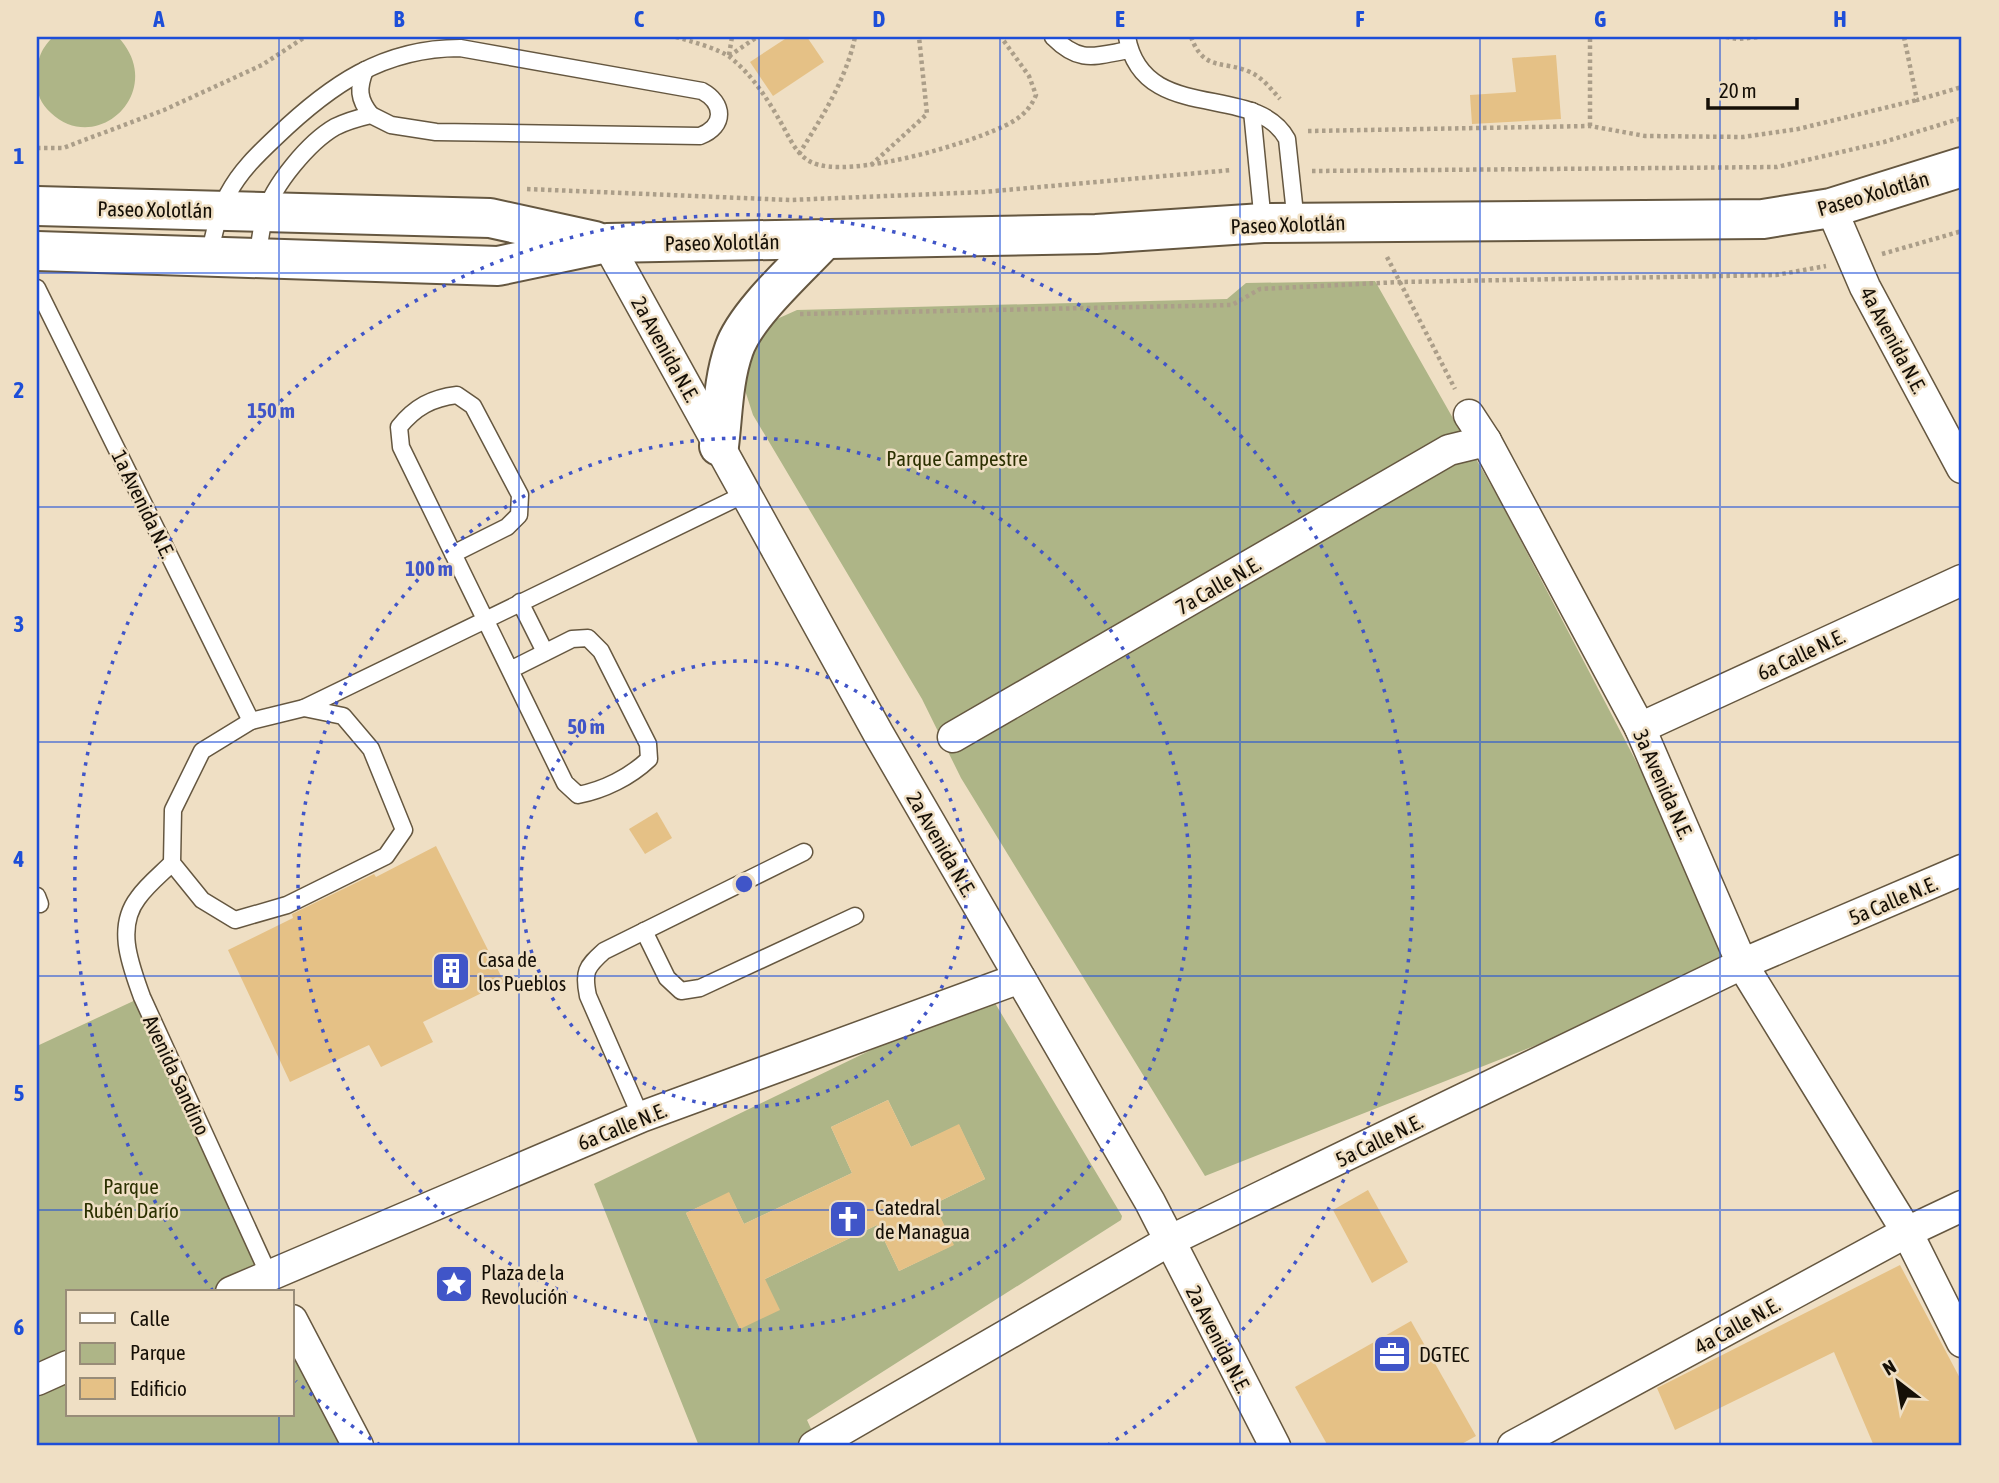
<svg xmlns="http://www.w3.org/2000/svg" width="1999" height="1483" font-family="'Asap Condensed',sans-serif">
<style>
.green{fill:#aeb587;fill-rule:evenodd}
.building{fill:#e5c186}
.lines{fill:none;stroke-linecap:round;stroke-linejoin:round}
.lane-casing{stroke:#655740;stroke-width:19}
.street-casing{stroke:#655740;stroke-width:33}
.secondary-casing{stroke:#655740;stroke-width:42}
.path{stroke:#ab9e89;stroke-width:4.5;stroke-dasharray:3.5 3.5;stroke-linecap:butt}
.lane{stroke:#fff;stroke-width:16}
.street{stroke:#fff;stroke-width:30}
.secondary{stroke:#fff;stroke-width:38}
.grid{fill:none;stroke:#1d4ed8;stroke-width:2;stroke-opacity:0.55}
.ring{fill:none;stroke:#4055c8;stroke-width:3.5;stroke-dasharray:3.5 7}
.labels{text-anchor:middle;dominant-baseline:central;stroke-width:5;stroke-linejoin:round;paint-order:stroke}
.street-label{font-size:21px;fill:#150f06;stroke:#efdfc4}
.park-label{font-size:21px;fill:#2b3000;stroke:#efdfc4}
.poi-label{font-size:21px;fill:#150f06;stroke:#efdfc4;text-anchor:start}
.centre{fill:#4055c8;stroke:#efdfc4;stroke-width:3.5}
.ring-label{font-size:21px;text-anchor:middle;font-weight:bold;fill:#4055c8;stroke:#efdfc4;stroke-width:5;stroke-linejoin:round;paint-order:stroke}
.neatline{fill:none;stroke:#1d4ed8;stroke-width:2.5}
.grid-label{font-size:23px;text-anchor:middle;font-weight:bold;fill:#1d4ed8}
</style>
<rect width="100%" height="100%" fill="#efdfc4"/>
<g class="green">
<path d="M53,37H118C168,90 98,157 51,113C40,103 37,94 37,80C37,61 39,51 53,37Z"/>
<polygon points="1375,281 1500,501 1742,964 1205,1176 961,778 922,699 753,415 741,378 768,323 797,310 1227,299 1246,283"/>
<path d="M989,993L1122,1216L1121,1220L807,1420L818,1444L815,1446H699L594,1184ZM888,1100L911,1147L959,1125L985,1179L934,1204L953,1245L899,1271L877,1225L765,1279L740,1328L686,1213L729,1193L744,1224L852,1173L831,1127Z"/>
<polygon points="142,997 278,1292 68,1292 68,1415 292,1415 292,1320 358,1446 37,1446 37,1046"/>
</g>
<g class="building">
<polygon points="788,37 807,37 824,62 773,96 750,62"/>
<polygon points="1556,55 1561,119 1472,124 1470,95 1516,92 1512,58"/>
<polygon points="657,812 672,838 645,854 629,829"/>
<polygon points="436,846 504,982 423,1022 433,1042 381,1067 369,1045 290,1082 228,950 293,918 292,914 374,874 376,877"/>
<polygon points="888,1100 911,1147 959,1124 985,1179 934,1204 954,1245 899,1271 877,1225 765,1279 780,1310 740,1329 686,1213 729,1192 744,1224 852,1173 831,1127"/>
<polygon points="1368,1190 1408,1262 1372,1283 1333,1210"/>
<polygon points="1900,1265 1962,1382 1962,1446 1874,1446 1834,1352 1675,1430 1657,1388"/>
<polygon points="1411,1321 1476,1436 1458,1446 1328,1446 1295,1387"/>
</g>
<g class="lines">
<defs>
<g id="lane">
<path d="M1053,37C1080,64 1094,56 1129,50"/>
<path d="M1127,37C1143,126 1256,81 1287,139L1296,223"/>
<path d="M365,70C358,88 358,99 371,115"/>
<polyline points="1252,111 1263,223"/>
<path d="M209,256C214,234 218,213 228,194C240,171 258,154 276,137C330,85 383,48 460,48L702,91C724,103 726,126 700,136L436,132L391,125L371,115C358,118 347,121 335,127C309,142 273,185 265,214C261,228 260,243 257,257"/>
<polyline points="37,288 251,721"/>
<path d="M453,554L507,527L519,515L520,495L473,406L457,395C432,398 415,407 399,427L401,447L565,783L578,795C604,790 630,777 649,759L648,744L601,651L588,638L572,639L510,670"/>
<polyline points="520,602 545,652"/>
<polygon points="304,708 343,716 371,749 404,830 386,856 287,905 235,920 202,900 172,863 173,810 202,751 251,721"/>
<polyline points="304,708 745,494"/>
<path d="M172,863C161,874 147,885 138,898C115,928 131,966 142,997L269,1275"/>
<polyline points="37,896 40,904"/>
<polyline points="644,931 667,978 681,991 700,988 855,916"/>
<path d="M641,1117L588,996C583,972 586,967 604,951L804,852"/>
</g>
<g id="street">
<polyline points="1831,208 1865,287 1962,468"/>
<polyline points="607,243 878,733 1150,1202 1275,1446"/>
<polyline points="1469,415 1486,441 1640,728 1742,964 1907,1232 1962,1342"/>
<polyline points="1640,728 1962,580"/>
<polyline points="953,737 1449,450 1486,441"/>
<polyline points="231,1292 641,1117 1020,978"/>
<polyline points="292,1320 358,1446"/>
<polyline points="37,1380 68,1366"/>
<polyline points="814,1446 1169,1241 1742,964 1962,870"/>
<polyline points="1513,1446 1907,1232 1962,1206"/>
</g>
<g id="secondary">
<polyline points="37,206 490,218 595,241"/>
<polyline points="37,251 498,266 607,243 1096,234 1263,223 1763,219 1831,208 1962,167"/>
<path d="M719,446C723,414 723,380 734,349C746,314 798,268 824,240"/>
</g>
</defs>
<use href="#lane" class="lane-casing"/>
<use href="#street" class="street-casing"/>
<use href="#secondary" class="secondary-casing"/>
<g class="path">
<path d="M676,37C690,41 720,49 731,58C751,74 767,98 780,121C789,136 795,154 811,162C847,181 977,142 1012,122C1024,115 1031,107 1036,95L1029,76L1001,37"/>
<path d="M1191,37C1204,72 1223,60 1250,72C1263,78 1271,89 1280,99"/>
<polyline points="1726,37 1737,39 1760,37"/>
<polyline points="1904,37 1917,100 1962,87"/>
<polyline points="729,55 732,37"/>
<polyline points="729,56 757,37"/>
<polyline points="1590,126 1590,37"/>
<polyline points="1308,131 1590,126 1645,136 1743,137 1798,129 1917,100"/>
<polyline points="37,148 63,148 164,110 262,65 305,37"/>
<path d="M799,154C822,117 846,80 855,37"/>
<polyline points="871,165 927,114 919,37"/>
<polyline points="1312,171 1777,167 1884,142 1962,118"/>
<polyline points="527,189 790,200 983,192 1232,170"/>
<polyline points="1882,254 1962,231"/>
<polyline points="1387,257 1455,389"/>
<polyline points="800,314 1232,305 1260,289 1400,282 1776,275 1826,266"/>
</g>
<use href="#lane" class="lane"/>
<use href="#street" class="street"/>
<use href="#secondary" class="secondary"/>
</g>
<path class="grid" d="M279,37V1292M519,37V1446M759,37V1446M1000,37V1446M1240,37V1446M1480,37V1446M1720,37V1446M37,273H1962M37,507H1962M37,742H1962M37,976H1962M37,1210H1962M279,1415V1446"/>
<g class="ring">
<circle cx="744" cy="884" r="223"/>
<circle cx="744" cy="884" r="446"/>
<path d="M380 1445A669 669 0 0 1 296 1381M213 1291A669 669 0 1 1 1108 1445"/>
</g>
<defs>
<symbol id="building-square" viewBox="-11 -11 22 22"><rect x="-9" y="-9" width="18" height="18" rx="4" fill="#4055c8" stroke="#efdfc4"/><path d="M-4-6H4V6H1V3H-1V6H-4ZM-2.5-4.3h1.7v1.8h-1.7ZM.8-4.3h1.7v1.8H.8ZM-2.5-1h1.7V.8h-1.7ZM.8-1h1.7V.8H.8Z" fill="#fff"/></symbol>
<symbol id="church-square" viewBox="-11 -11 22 22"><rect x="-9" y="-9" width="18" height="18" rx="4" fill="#4055c8" stroke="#efdfc4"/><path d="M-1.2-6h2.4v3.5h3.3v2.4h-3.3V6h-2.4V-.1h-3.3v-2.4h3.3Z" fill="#fff"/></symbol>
<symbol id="sight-square" viewBox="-11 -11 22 22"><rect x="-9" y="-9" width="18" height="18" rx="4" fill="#4055c8" stroke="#efdfc4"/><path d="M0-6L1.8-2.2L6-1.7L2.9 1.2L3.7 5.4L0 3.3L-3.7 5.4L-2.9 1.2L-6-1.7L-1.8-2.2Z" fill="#fff"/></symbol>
<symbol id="office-square" viewBox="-11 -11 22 22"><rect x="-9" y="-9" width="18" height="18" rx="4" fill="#4055c8" stroke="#efdfc4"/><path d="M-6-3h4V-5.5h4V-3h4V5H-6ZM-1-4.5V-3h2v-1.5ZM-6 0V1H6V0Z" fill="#fff"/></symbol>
</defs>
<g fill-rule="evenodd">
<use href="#building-square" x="429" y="949" width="44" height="44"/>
<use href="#church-square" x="826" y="1197" width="44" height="44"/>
<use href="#sight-square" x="432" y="1262" width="44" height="44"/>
<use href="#office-square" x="1370" y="1332" width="44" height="44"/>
</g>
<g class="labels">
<g class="street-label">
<text transform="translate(1873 193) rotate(-16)">Paseo Xolotlán</text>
<text transform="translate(155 209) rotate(1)">Paseo Xolotlán</text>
<text transform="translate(1288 224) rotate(-2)">Paseo Xolotlán</text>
<text transform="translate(722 242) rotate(-1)">Paseo Xolotlán</text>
<text transform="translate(1894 340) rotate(62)">4a Avenida N.E.</text>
<text transform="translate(666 349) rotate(61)">2a Avenida N.E.</text>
<text transform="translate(144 504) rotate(64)">1a Avenida N.E.</text>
<text transform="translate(1218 585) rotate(-30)">7a Calle N.E.</text>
<text transform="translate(1801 654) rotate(-25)">6a Calle N.E.</text>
<text transform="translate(1664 784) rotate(66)">3a Avenida N.E.</text>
<text transform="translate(942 844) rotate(60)">2a Avenida N.E.</text>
<text transform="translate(1893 900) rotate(-23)">5a Calle N.E.</text>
<text transform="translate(177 1075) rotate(65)">Avenida Sandino</text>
<text transform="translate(622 1126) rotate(-22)">6a Calle N.E.</text>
<text transform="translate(1379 1140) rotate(-26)">5a Calle N.E.</text>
<text transform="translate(1737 1325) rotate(-29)">4a Calle N.E.</text>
<text transform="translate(1219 1339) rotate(63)">2a Avenida N.E.</text>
</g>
<g class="park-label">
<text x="957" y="458">Parque Campestre</text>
<text x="131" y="1186">Parque<tspan x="131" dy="24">Rubén Darío</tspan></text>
</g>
<g class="poi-label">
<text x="478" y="959">Casa de<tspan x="478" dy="24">los Pueblos</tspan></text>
<text x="875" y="1207">Catedral<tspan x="875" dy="24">de Managua</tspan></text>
<text x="481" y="1272">Plaza de la<tspan x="481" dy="24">Revolución</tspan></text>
<text x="1419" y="1354">DGTEC</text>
</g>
</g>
<circle cx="744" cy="884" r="10" class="centre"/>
<g class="ring-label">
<text x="271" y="418">150 m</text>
<text x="429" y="576">100 m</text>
<text x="586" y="734">50 m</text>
</g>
<rect width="1999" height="1483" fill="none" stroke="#efdfc4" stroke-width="77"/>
<rect x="66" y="1290" width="228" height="126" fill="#efdfc4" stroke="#988c78" stroke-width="2"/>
<rect x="80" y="1313" width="35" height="10" fill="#ffffff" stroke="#988c78" stroke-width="2"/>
<text x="130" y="1326" font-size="21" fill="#150f06">Calle</text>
<rect x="80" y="1343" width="35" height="21" fill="#aeb587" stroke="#988c78" stroke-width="2"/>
<text x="130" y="1360" font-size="21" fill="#150f06">Parque</text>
<rect x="80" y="1378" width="35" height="21" fill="#e5c186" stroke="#988c78" stroke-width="2"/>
<text x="130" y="1396" font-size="21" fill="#150f06">Edificio</text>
<g transform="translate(1898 1382) rotate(329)" stroke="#efdfc4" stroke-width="5" paint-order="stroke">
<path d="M0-5L12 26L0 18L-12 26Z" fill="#150f06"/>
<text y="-10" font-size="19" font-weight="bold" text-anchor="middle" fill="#150f06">N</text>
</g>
<path d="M1708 98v10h89v-10" fill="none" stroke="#150f06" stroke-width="3.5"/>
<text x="1719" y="98" font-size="21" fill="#150f06" stroke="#efdfc4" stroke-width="5" paint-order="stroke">20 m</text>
<rect x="38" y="38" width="1922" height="1406" class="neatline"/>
<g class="grid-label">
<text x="159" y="27">A</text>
<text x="399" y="27">B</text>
<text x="639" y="27">C</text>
<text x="879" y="27">D</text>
<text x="1120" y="27">E</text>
<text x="1360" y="27">F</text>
<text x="1600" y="27">G</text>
<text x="1840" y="27">H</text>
<text x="19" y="164">1</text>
<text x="19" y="398">2</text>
<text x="19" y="632">3</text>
<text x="19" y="867">4</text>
<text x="19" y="1101">5</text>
<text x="19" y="1335">6</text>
</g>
</svg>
